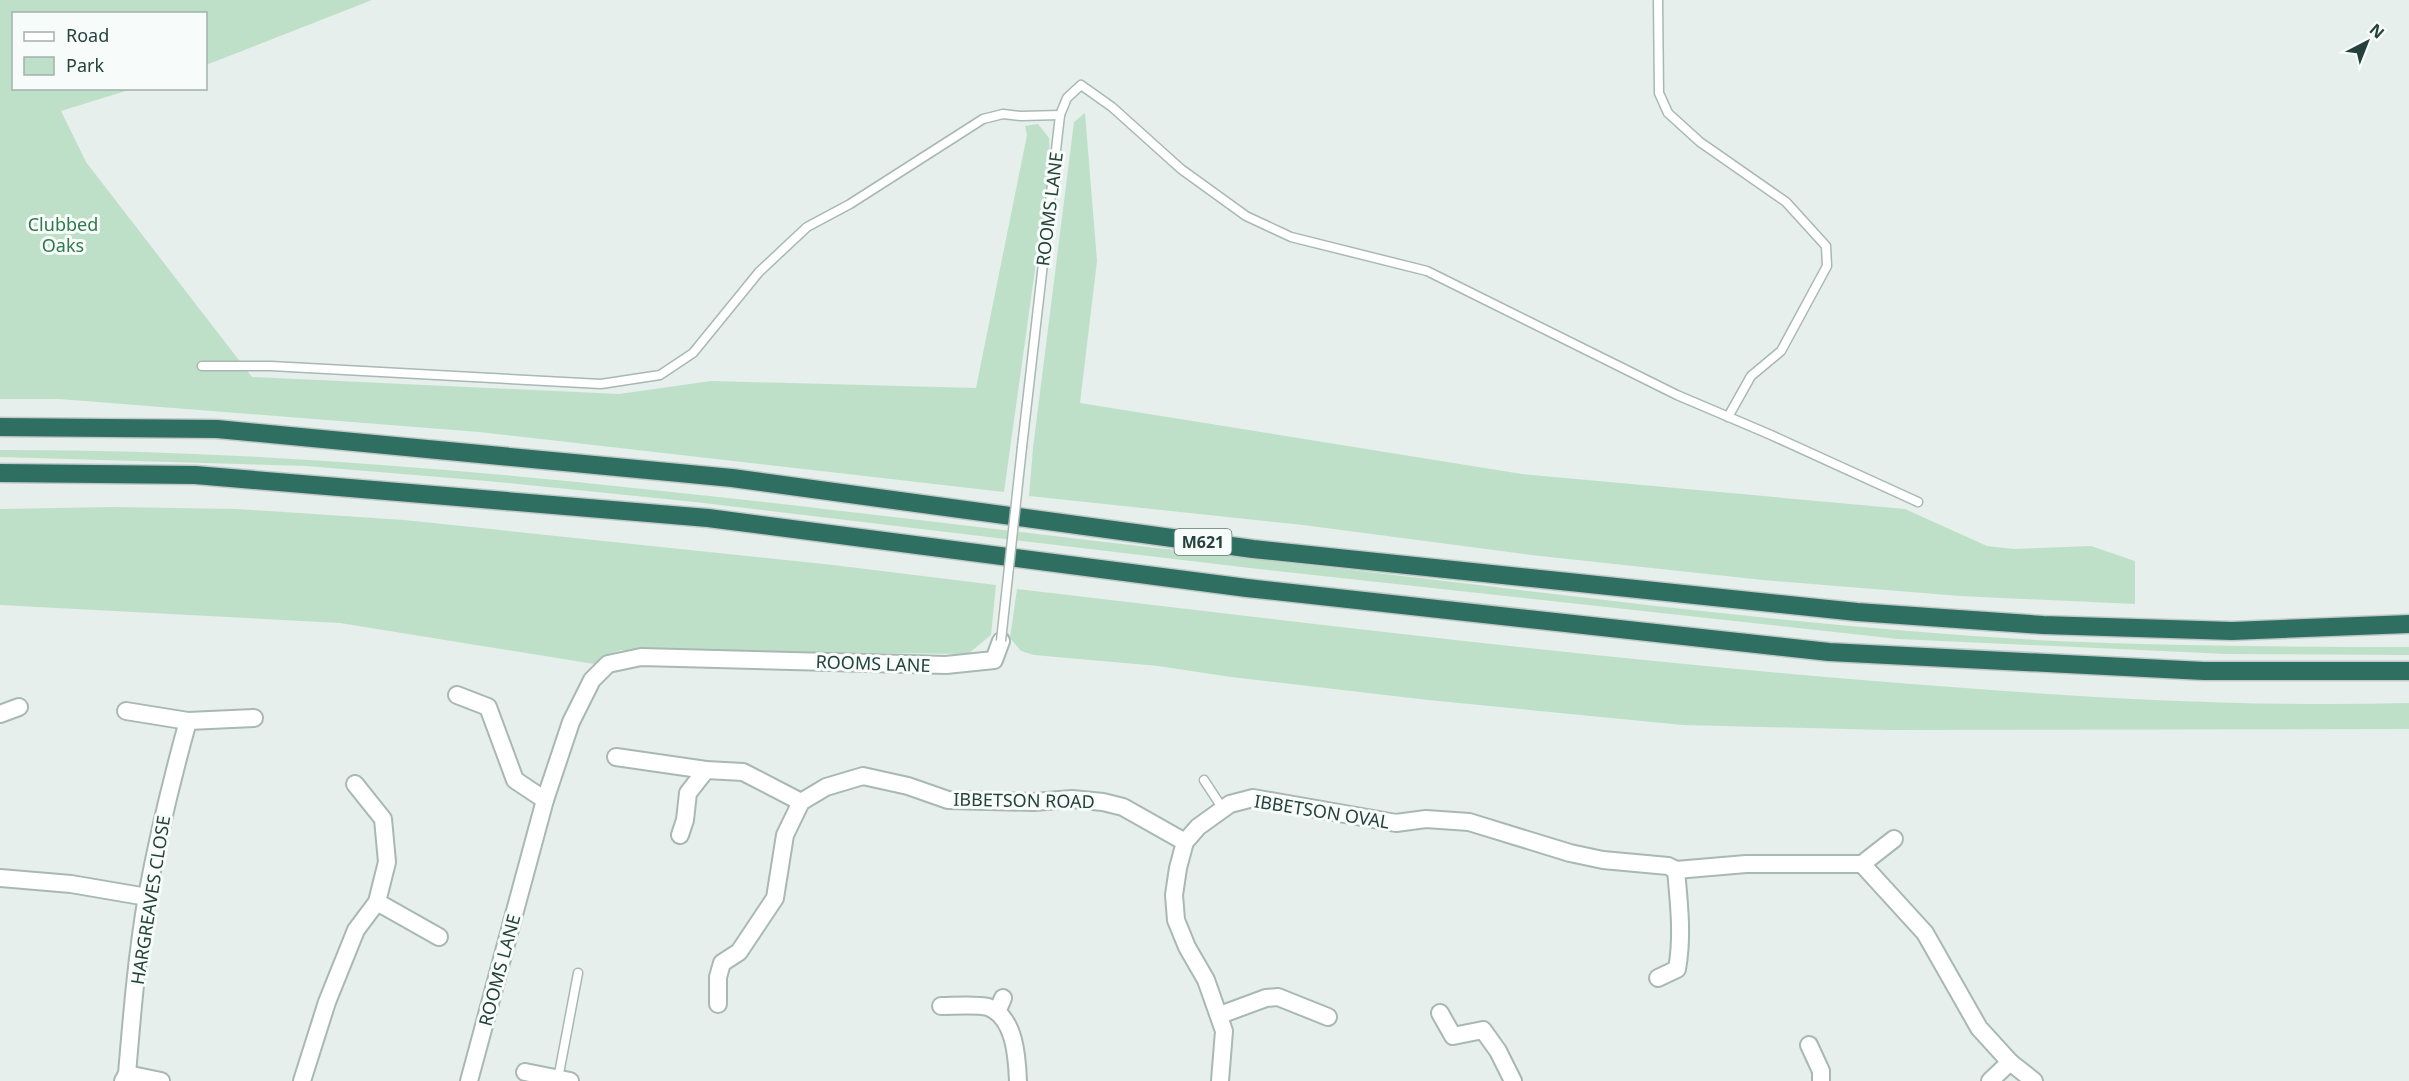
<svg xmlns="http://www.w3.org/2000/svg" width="2409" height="1081" font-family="'Noto Sans',sans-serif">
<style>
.green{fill:#bfe0c8}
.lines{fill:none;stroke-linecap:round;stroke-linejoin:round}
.service-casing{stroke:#a8b8b2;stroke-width:11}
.minor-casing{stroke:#a8b8b2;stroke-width:20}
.motorway-casing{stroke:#c2cac8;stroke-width:21}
.service{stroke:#fff;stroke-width:8}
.minor{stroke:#fff;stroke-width:16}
.motorway{stroke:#2f6f62;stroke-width:18}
.service-bridge-casing{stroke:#a8b8b2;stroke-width:11;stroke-linecap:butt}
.service-bridge{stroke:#fff;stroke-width:8}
.labels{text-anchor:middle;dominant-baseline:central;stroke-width:6;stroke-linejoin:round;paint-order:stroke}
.shield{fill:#f7fbf9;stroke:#637a73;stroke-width:1.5}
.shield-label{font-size:16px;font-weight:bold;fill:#24423a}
.street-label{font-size:18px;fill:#24423a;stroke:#f7fbf9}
.park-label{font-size:18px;fill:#2d7a4b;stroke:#f7fbf9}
</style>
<rect width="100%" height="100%" fill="#e6efeb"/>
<g class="green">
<polygon points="0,0 372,0 206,65 206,14 14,14 14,88 132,89 61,111 86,162 252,377 619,394 711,381 976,388 1027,135 1025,126 1038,124 1049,138 1050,162 1004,492 479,432 59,399 0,399"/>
<polygon points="1085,113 1097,261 1080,403 1522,474 1905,509 1987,546 2014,549 2091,546 2135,561 2135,604 1960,596 1763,580 1531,555 1303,525 1029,496 1033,448 1074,122"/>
<path d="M0,450C345,449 687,493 1029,533C1162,549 1295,563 1428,579C1637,604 1846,630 2057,641C2174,646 2292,647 2409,647V655L2227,654L1898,639L1250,568L695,502L487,481L306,466L0,457Z"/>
<polygon points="114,507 237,509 404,520 833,565 996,585 991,635 968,654 621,650 605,655 594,664 340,623 0,605 0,509"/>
<path d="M1017,589C1298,622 1579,657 1862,680C2044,695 2226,708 2409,703V729L1887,730L1683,725L1428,700L1231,677L1158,666L1034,655L1021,651L1010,638Z"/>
</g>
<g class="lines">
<defs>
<g id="service">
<polyline points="1658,0 1659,93 1668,113 1700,142 1786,202 1826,246 1827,266 1781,351 1751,376 1728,417"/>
<polyline points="202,366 271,366 601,384 660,375 693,353 759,272 807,227 850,204 983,119 1003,114 1021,116 1060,115"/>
<polyline points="1022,447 1060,115 1067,98 1081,85 1112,107 1181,169 1246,216 1291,237 1427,271 1677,395 1771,435 1918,502"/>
<polyline points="1204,780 1223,809"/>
<polyline points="558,1079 578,973"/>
</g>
<g id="minor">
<polyline points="457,695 488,707 515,780 545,800"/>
<polyline points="126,711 188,721"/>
<polyline points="0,714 19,707"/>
<polyline points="616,757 706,770 743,772 801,802"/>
<polyline points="680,835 685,820 688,793 706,770"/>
<polyline points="1862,864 1894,839"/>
<polyline points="0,878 71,884 147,897"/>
<polyline points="377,902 439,937"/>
<path d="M1658,978L1677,969C1683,936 1679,904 1676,870"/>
<polyline points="718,1004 718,977 722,963 739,952 775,898 785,835 801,802 826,787 863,776 908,786 948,800 1034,802 1072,799 1103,802 1123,807 1185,842"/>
<path d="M941,1006C953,1006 977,1004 988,1007C1015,1017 1017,1057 1018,1081"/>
<polyline points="997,1012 1003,998"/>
<polyline points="1440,1013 1453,1036 1483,1030 1498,1051 1513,1081"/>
<polyline points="1220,1015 1266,998 1278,997 1328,1017"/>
<polyline points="1809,1045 1821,1071 1821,1081"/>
<polyline points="525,1072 570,1081"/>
<polyline points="127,1074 161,1081"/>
<path d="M123,1081L127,1074C132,1014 137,954 147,896C158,836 172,779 188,721L254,718"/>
<polyline points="302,1081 327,1002 356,930 377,902 387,862 383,819 355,784"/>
<polyline points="469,1081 545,800 571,722 592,680 608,664 641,657 946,665 994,660 1001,641"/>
<polyline points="1220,1081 1224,1031 1206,980 1187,947 1176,920 1174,895 1178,868 1185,842 1198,827 1230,804 1253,798 1396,823 1426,819 1469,822 1570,853 1603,860 1668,866 1676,870 1746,864 1862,864 1925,933 1979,1028 2010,1062 2034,1081"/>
<polyline points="1990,1081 2010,1062"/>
</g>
<g id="motorway">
<polyline points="0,427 217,429 732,478 1253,549 1857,612 2043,625 2232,631 2409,624"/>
<polyline points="0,473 195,475 708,518 1247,588 1829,652 2204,671 2409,671"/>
</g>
</defs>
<use href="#service" class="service-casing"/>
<use href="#minor" class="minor-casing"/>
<use href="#motorway" class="motorway-casing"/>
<use href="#service" class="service"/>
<use href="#minor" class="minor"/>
<use href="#motorway" class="motorway"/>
<defs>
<polyline id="service-bridge" points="1001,641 1022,447"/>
</defs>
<use href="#service-bridge" class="service-bridge-casing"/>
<use href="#service-bridge" class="service-bridge"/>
</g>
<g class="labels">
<rect class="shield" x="1174.5" y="529" width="57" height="26" rx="4.5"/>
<g class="shield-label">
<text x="1203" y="542">M621</text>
</g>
<g class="street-label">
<text transform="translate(1049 209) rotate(-83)">ROOMS LANE</text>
<text transform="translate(873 663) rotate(2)">ROOMS LANE</text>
<text transform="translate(1024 800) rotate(1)">IBBETSON ROAD</text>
<text transform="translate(1322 811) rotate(9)">IBBETSON OVAL</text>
<text transform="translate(150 900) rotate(-81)">HARGREAVES CLOSE</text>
<text transform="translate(499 970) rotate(-75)">ROOMS LANE</text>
</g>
<g class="park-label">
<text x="63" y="224">Clubbed<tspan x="63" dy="21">Oaks</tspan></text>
</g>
</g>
<rect x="12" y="12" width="195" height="78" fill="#f7fbf9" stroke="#a3b1ad" stroke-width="1.5"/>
<rect x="24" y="32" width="30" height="9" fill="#ffffff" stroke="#a3b1ad" stroke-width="1.5"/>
<text x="66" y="42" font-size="18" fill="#24423a">Road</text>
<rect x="24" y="57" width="30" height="18" fill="#bfe0c8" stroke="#a3b1ad" stroke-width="1.5"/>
<text x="66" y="72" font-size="18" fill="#24423a">Park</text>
<g transform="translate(2367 42) rotate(42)" stroke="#f7fbf9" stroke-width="4.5" paint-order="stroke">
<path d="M0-4.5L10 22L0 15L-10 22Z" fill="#24423a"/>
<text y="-9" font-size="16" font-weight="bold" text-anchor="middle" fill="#24423a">N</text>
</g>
</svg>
